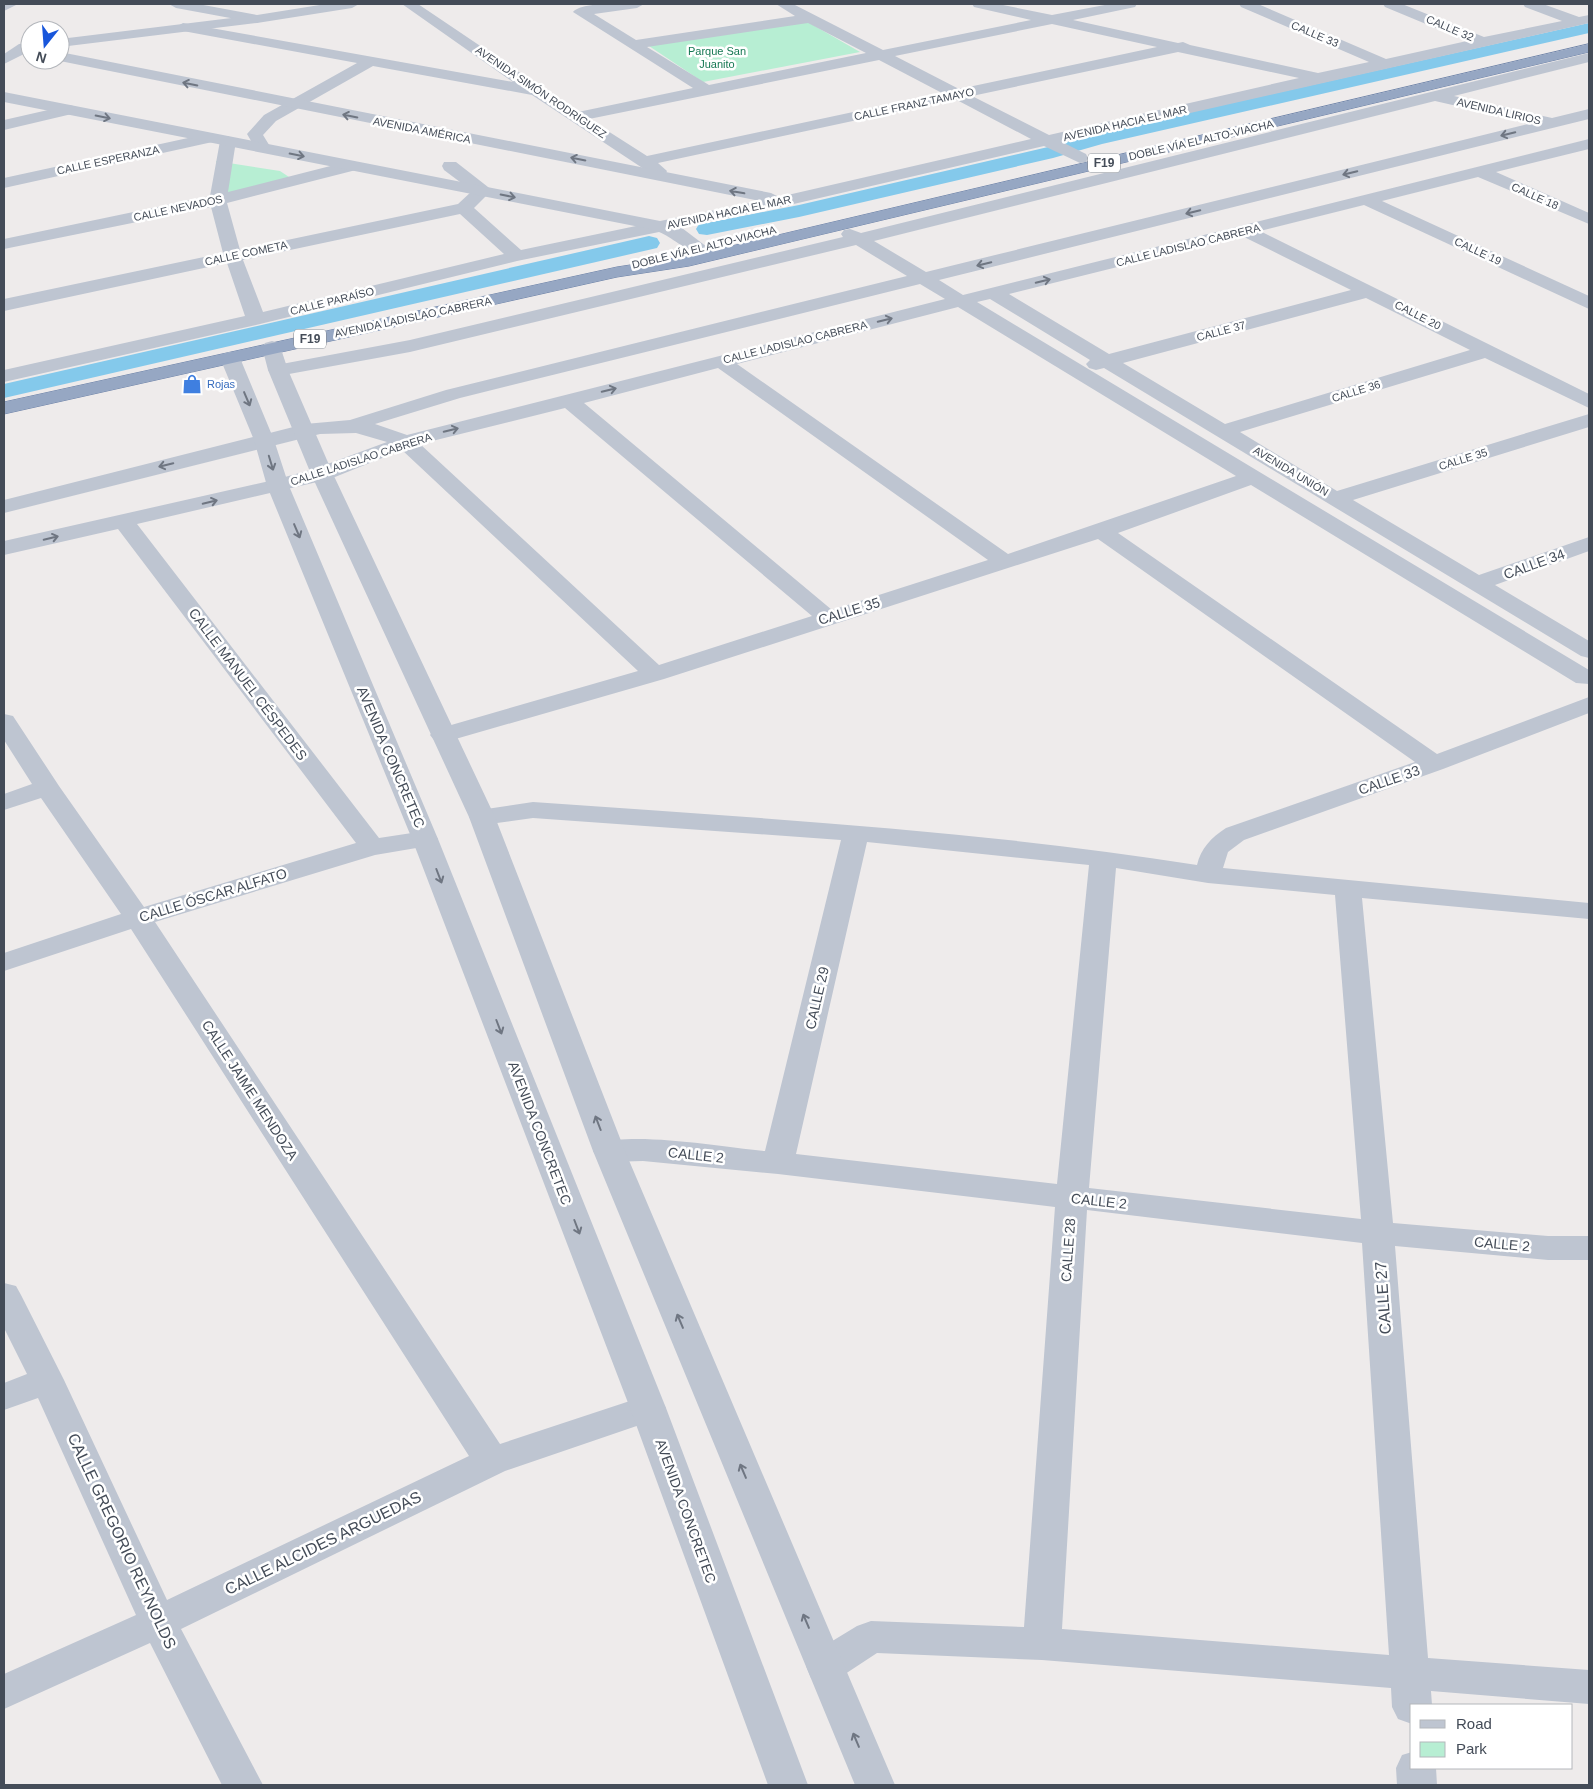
<svg xmlns="http://www.w3.org/2000/svg" width="1593" height="1789" font-family="Arial,sans-serif">
<style>
.green{fill:#b7eed3}
.lines{fill:none;stroke-linecap:round;stroke-linejoin:round}
.canal{fill:#84c9eb;fill-rule:evenodd}
.trunk-casing{stroke:#6d82a7;stroke-width:1}
.minor{fill:#bec5d1;fill-rule:evenodd}
.tertiary{fill:#bec5d1;fill-rule:evenodd}
.trunk{fill:#96a7c3;fill-rule:evenodd}
.oneway{stroke:#6f7682}
.labels{text-anchor:middle;dominant-baseline:central;stroke-width:5;stroke-linejoin:round;paint-order:stroke}
.far-street-label{font-size:11px;fill:#444c58;stroke:#fff}
.far-park-label{font-size:11px;fill:#167853;stroke:#fff}
.far-shop-label{font-size:11px;fill:#366cbe;stroke:#fff;text-anchor:start}
.shield{fill:#fff;stroke:#7c828a;stroke-width:1}
.shield-label{font-size:12px;font-weight:bold;fill:#444c58}
.street-label{font-size:14px;fill:#444c58;stroke:#fff}
.near-street-label{font-size:16px;fill:#444c58;stroke:#fff}
</style>
<rect width="100%" height="100%" fill="#eeebeb"/>
<g class="green">
<polygon points="806,21 860,52 703,82 649,46"/>
<polygon points="216,161 280,171 292,179 224,195"/>
</g>
<g class="lines">
<g class="canal">
<polygon points="1589,23 1589,33 1102,144 1053,158 799,217 707,235 699,234 696,229 699,224 707,223 799,205 1048,147 1097,133"/>
<polygon points="649,236 657,238 660,243 657,248 4,398 4,384"/>
</g>
<defs>
<polygon id="trunk" points="1589,44 1589,52 689,266 617,277 4,414 4,402 617,267 689,256"/>
</defs>
<use href="#trunk" class="trunk-casing"/>
<g class="minor">
<polygon points="4,4 18,4 4,11"/>
<polygon points="169,4 198,4 257,15 264,19 257,23 176,8"/>
<path d="M402,4H418L578,112L693,88L573,12C581,1 630,4 644,4L637,8L594,14L636,40L795,16L776,4H793L883,50L1031,20L974,7L972,4H998L1052,15L1110,4H1137L1135,7L1073,20L1178,43L1183,42L1190,45L1318,73L1369,62L1241,7L1239,4H1258L1386,59L1467,41L1385,7L1383,4H1402L1484,37L1562,21L1525,7L1523,4H1543L1579,17L1589,15V23L1062,142L1086,154L1088,158L1086,162L1080,163L1044,146L785,206L779,205L776,201L779,197L1031,139L955,99L658,163L667,171L665,175H653L532,95L373,66L276,121L263,135L271,148L269,151H257L247,134L264,115L357,63L183,31L176,27L183,23L513,82ZM808,23L866,53L709,85L647,47ZM1052,24L1157,47L959,89L895,56ZM1178,52L1299,78L1049,135L972,96ZM879,60L942,93L647,156L589,119Z"/>
<path d="M1589,53V62L1454,96L1552,118L1589,109V119L939,280L963,295L1589,139V149L1496,172L1589,213V224L1478,177L1382,201L1589,296V309L1364,205L1260,231L1589,394V408L1485,358L1240,432L1337,491L1589,414V427L1353,500L1479,575L1589,537V551L1495,585L1589,641V658L1581,656L1104,368L1096,370L1089,368L1086,364L1090,360L990,299L977,302L1589,670V684L1576,683L1251,485L1118,533L1437,754L1589,697V713L1443,769L1244,840L1228,852L1223,868L1589,903V919L1362,898L1393,1223L1548,1236H1589V1260H1548L1395,1246L1428,1658L1589,1670V1704L1431,1691L1432,1705H1412V1724L1398,1719L1392,1707L1391,1688L1042,1660L877,1653L839,1678L825,1683L811,1678L806,1666L811,1654L857,1626L871,1621L1024,1627L1055,1207L778,1174L643,1161L609,1162L598,1159L593,1151L598,1143C640,1132 720,1147 765,1151L841,840L533,818L482,825L473,823L469,817L473,811L533,802C755,818 977,830 1197,865C1201,848 1211,838 1226,828L1415,762L1098,539L664,679L452,740L443,743L434,740L430,735L434,730L638,671L402,450L330,479L137,524L379,838L425,831L434,833L438,839L434,845L375,855L155,922L500,1444L648,1395L660,1398L666,1408L660,1418L505,1471L181,1629L263,1785H222L150,1643L4,1709V1674L136,1615L38,1398L4,1410V1383L27,1374L4,1328V1283L16,1286L21,1295L64,1380L167,1600L469,1456L131,929L4,971V953L121,914L41,798L4,810V794L32,784L4,740V714L13,716L59,786L144,907L356,843L118,529L4,555V541L274,480L314,469L387,442L356,433L320,434L4,513V500L305,424L350,420L446,390L907,276L856,245L410,352L278,376L271,374L268,370L271,366L410,340L843,237L841,234L844,230L850,229L861,233ZM1435,101L1532,123L926,272L874,241ZM1242,236L1351,290L1109,354L1009,294ZM920,284L945,299L407,435L375,424L460,398ZM1366,298L1470,350L1225,424L1123,363ZM958,307L1236,476L1008,554L737,364ZM718,368L988,560L832,610L584,403ZM565,408L812,616L659,665L420,444ZM867,842L1089,865L1057,1184L796,1154ZM1116,868L1208,883L1335,895L1361,1219L1089,1188ZM1087,1210L1362,1243L1389,1655L1062,1629Z"/>
<polygon points="70,105 76,107 78,110 76,113 4,130 4,120"/>
<polygon points="211,133 219,138 217,141 4,188 4,178"/>
<path d="M228,136L236,141L228,192L350,161L356,162L358,166L356,170L227,203L240,250L458,204L472,191L444,170L442,166L444,162H456L488,187L491,191L474,208L521,250L660,221L682,228L707,247L704,251C688,255 673,237 659,232L517,261L256,325L4,382V370L245,316L227,263L4,311V299L223,253L211,207L4,249V239L210,196L220,141ZM460,214L504,254L263,312L243,260Z"/>
<polygon points="1412,1752 1412,1768 1436,1768 1437,1785 1397,1785 1396,1768 1402,1755"/>
</g>
<g class="tertiary">
<polygon points="326,4 359,4 352,8 257,23 60,47 60,39 257,15"/>
<polygon points="30,43 30,51 4,64 4,54 19,44"/>
<polygon points="60,52 771,193 779,197 791,197 794,201 791,205 785,206 660,231 4,102 4,92 660,221 760,201 55,60 60,60"/>
<polygon points="272,341 279,343 288,370 333,474 495,817 625,1151 895,1785 855,1785 593,1151 469,817 311,474 268,370 262,347 265,343"/>
<polygon points="230,352 237,354 240,358 274,440 289,486 438,839 666,1408 808,1785 768,1785 630,1408 412,839 267,486 254,440 220,358 223,354"/>
</g>
<use href="#trunk" class="trunk"/>
</g>
<defs><path id="oneway-shaft" d="M-6 0H5M1.5-3L5.5 0L1.5 3" fill="none" stroke-width="1.6" stroke-linecap="round" stroke-linejoin="round" transform="scale(1.25)"/></defs>
<g class="oneway">
<use href="#oneway-shaft" transform="translate(190 84) rotate(-169)"/>
<use href="#oneway-shaft" transform="translate(350 116) rotate(-169)"/>
<use href="#oneway-shaft" transform="translate(103 117) rotate(11)"/>
<use href="#oneway-shaft" transform="translate(1508 134) rotate(166)"/>
<use href="#oneway-shaft" transform="translate(297 155) rotate(11)"/>
<use href="#oneway-shaft" transform="translate(578 159) rotate(-169)"/>
<use href="#oneway-shaft" transform="translate(1350 173) rotate(166)"/>
<use href="#oneway-shaft" transform="translate(737 192) rotate(-170)"/>
<use href="#oneway-shaft" transform="translate(508 196) rotate(11)"/>
<use href="#oneway-shaft" transform="translate(1193 212) rotate(166)"/>
<use href="#oneway-shaft" transform="translate(984 264) rotate(166)"/>
<use href="#oneway-shaft" transform="translate(1043 281) rotate(-14)"/>
<use href="#oneway-shaft" transform="translate(885 320) rotate(-14)"/>
<use href="#oneway-shaft" transform="translate(609 390) rotate(-14)"/>
<use href="#oneway-shaft" transform="translate(247 399) rotate(67)"/>
<use href="#oneway-shaft" transform="translate(451 430) rotate(-14)"/>
<use href="#oneway-shaft" transform="translate(271 463) rotate(73)"/>
<use href="#oneway-shaft" transform="translate(166 465) rotate(166)"/>
<use href="#oneway-shaft" transform="translate(210 502) rotate(-13)"/>
<use href="#oneway-shaft" transform="translate(297 531) rotate(67)"/>
<use href="#oneway-shaft" transform="translate(51 538) rotate(-13)"/>
<use href="#oneway-shaft" transform="translate(439 876) rotate(69)"/>
<use href="#oneway-shaft" transform="translate(499 1027) rotate(69)"/>
<use href="#oneway-shaft" transform="translate(598 1123) rotate(-111)"/>
<use href="#oneway-shaft" transform="translate(577 1227) rotate(69)"/>
<use href="#oneway-shaft" transform="translate(680 1321) rotate(-113)"/>
<use href="#oneway-shaft" transform="translate(743 1471) rotate(-113)"/>
<use href="#oneway-shaft" transform="translate(806 1621) rotate(-113)"/>
<use href="#oneway-shaft" transform="translate(856 1740) rotate(-113)"/>
</g>
<defs>
<symbol id="shop-bare" viewBox="-9 -9 18 18"><path d="M-5-2.5h2.3a2.7 3.5 0 0 1 5.4 0H5L5.5 6h-11ZM-1.5-2.5h3a1.5 2.3 0 0 0-3 0Z" fill="#3f7fe0" stroke="#fff" stroke-width="2.5" paint-order="stroke"/></symbol>
</defs>
<g fill-rule="evenodd">
<use href="#shop-bare" x="178" y="370" width="28" height="28"/>
</g>
<g class="labels">
<g class="far-street-label">
<text transform="translate(1450 28) rotate(23)">CALLE 32</text>
<text transform="translate(1315 34) rotate(23)">CALLE 33</text>
<text transform="translate(541 92) rotate(34)">AVENIDA SIMÓN RODRIGUEZ</text>
<text transform="translate(914 104) rotate(-12)">CALLE FRANZ TAMAYO</text>
<text transform="translate(1499 111) rotate(13)">AVENIDA LIRIOS</text>
<text transform="translate(1125 123) rotate(-13)">AVENIDA HACIA EL MAR</text>
<text transform="translate(422 130) rotate(11)">AVENIDA AMÉRICA</text>
<text transform="translate(1201 140) rotate(-13)">DOBLE VÍA EL ALTO-VIACHA</text>
<text transform="translate(108 160) rotate(-12)">CALLE ESPERANZA</text>
<text transform="translate(1535 196) rotate(24)">CALLE 18</text>
<text transform="translate(178 208) rotate(-12)">CALLE NEVADOS</text>
<text transform="translate(729 212) rotate(-12)">AVENIDA HACIA EL MAR</text>
<text transform="translate(1188 245) rotate(-14)">CALLE LADISLAO CABRERA</text>
<text transform="translate(704 247) rotate(-14)">DOBLE VÍA EL ALTO-VIACHA</text>
<text transform="translate(1478 251) rotate(25)">CALLE 19</text>
<text transform="translate(246 253) rotate(-12)">CALLE COMETA</text>
<text transform="translate(332 301) rotate(-14)">CALLE PARAÍSO</text>
<text transform="translate(1418 315) rotate(27)">CALLE 20</text>
<text transform="translate(413 317) rotate(-12)">AVENIDA LADISLAO CABRERA</text>
<text transform="translate(1221 331) rotate(-15)">CALLE 37</text>
<text transform="translate(795 342) rotate(-14)">CALLE LADISLAO CABRERA</text>
<text transform="translate(1356 391) rotate(-17)">CALLE 36</text>
<text transform="translate(361 459) rotate(-18)">CALLE LADISLAO CABRERA</text>
<text transform="translate(1463 459) rotate(-17)">CALLE 35</text>
<text transform="translate(1291 471) rotate(31)">AVENIDA UNIÓN</text>
</g>
<g class="far-park-label">
<text x="717" y="51">Parque San<tspan x="717" dy="13">Juanito</tspan></text>
</g>
<g class="far-shop-label">
<text x="207" y="384">Rojas</text>
</g>
<g class="shield">
<rect x="1088" y="153.5" width="32" height="19" rx="4"/>
<rect x="294" y="329.5" width="32" height="19" rx="4"/>
</g>
<g class="shield-label">
<text x="1104" y="163">F19</text>
<text x="310" y="339">F19</text>
</g>
<g class="street-label">
<text transform="translate(1534 564) rotate(-20)">CALLE 34</text>
<text transform="translate(849 611) rotate(-17)">CALLE 35</text>
<text transform="translate(248 684) rotate(53)">CALLE MANUEL CÉSPEDES</text>
<text transform="translate(391 757) rotate(67)">AVENIDA CONCRETEC</text>
<text transform="translate(1389 780) rotate(-19)">CALLE 33</text>
<text transform="translate(213 895) rotate(-17)">CALLE ÓSCAR ALFATO</text>
<text transform="translate(817 998) rotate(-77)">CALLE 29</text>
<text transform="translate(250 1090) rotate(57)">CALLE JAIME MENDOZA</text>
<text transform="translate(540 1133) rotate(69)">AVENIDA CONCRETEC</text>
<text transform="translate(696 1155) rotate(6)">CALLE 2</text>
<text transform="translate(1099 1201) rotate(6)">CALLE 2</text>
<text transform="translate(1502 1244) rotate(5)">CALLE 2</text>
<text transform="translate(1068 1250) rotate(-86)">CALLE 28</text>
<text transform="translate(686 1511) rotate(70)">AVENIDA CONCRETEC</text>
</g>
<g class="near-street-label">
<text transform="translate(1383 1298) rotate(-94)">CALLE 27</text>
<text transform="translate(122 1541) rotate(65)">CALLE GREGORIO REYNOLDS</text>
<text transform="translate(323 1543) rotate(-26)">CALLE ALCIDES ARGUEDAS</text>
</g>
</g>
<rect width="1593" height="1789" fill="none" stroke="#444c58" stroke-width="10"/>
<rect x="1410" y="1704" width="162" height="65" fill="#ffffff" stroke="#b4b7bc"/>
<rect x="1420" y="1720" width="25" height="8" fill="#bec5d1" stroke="#b4b7bc"/>
<text x="1456" y="1729" font-size="15" fill="#444c58">Road</text>
<rect x="1420" y="1742" width="25" height="15" fill="#b7eed3" stroke="#b4b7bc"/>
<text x="1456" y="1754" font-size="15" fill="#444c58">Park</text>
<g transform="translate(45 45) rotate(197)"><circle r="24" fill="#ffffff" stroke="#b4b7bc"/>
<path d="M0-4L9 19L0 12L-9 19Z" fill="#1856db"/>
<text y="-8" font-size="14" font-weight="bold" text-anchor="middle" fill="#444c58">N</text>
</g>
</svg>
